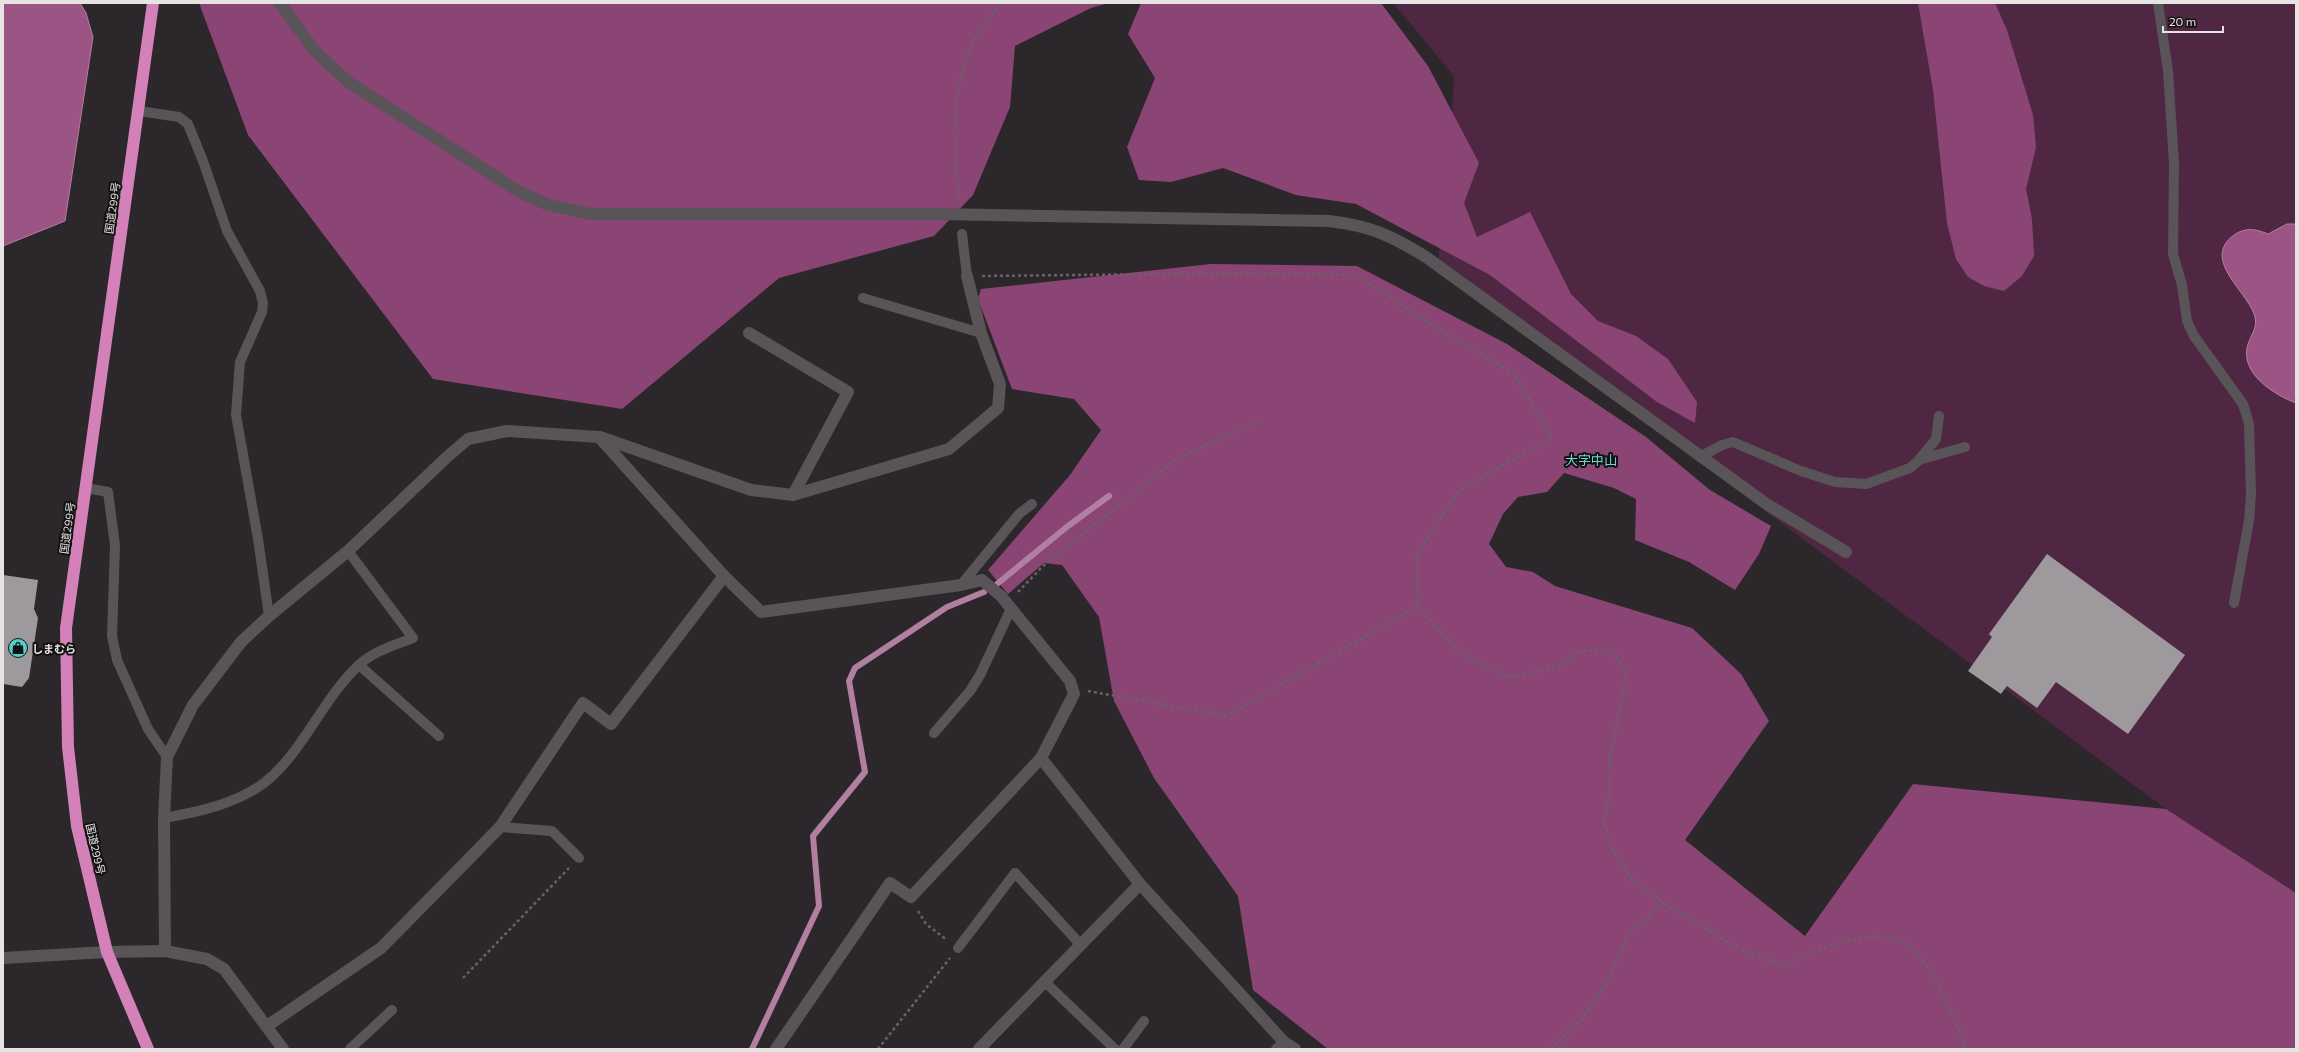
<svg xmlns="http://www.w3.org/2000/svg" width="2299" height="1052" font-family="Commissioner,'Noto Sans JP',sans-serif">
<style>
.green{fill:#502743}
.forest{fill:#8a4575}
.water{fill:#9b5484;stroke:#b27fa1}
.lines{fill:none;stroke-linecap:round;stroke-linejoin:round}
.stream{stroke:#b27fa1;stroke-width:6}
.building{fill:#9e999c}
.path{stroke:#686366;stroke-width:2.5;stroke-dasharray:3 3;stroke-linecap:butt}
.lane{stroke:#595457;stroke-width:10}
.street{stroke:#595457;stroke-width:12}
.secondary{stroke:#595457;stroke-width:12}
.highway{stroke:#d481b9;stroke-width:12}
.labels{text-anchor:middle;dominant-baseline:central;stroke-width:4;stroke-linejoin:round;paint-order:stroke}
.street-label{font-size:11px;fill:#e6e3e5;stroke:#131112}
.poi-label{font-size:11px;font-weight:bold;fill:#e6e3e5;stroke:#131112;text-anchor:start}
.quarter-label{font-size:13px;fill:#6cd8d1;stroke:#131112}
</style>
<rect width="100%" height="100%" fill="#2c272a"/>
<polygon class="green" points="1393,3 2296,3 2296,893 2166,809 1659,432 1436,271 1448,195 1454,76"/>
<g class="forest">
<polygon points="199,3 1109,3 1091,8 1015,46 1010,107 973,195 934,236 779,278 622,409 433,379 248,135"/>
<polygon points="1141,3 1381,3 1428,66 1479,163 1464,203 1477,237 1530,212 1571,294 1598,321 1636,336 1668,359 1697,402 1695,423 1657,402 1490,275 1356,204 1296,195 1223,168 1171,182 1139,180 1127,147 1155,78 1128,34"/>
<polygon points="1918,3 1995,3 2007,30 2033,115 2036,147 2026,189 2032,219 2034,256 2022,276 2004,291 1984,286 1968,277 1956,259 1947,223 1933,90"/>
<polygon points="1211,264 1357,266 1507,344 1646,437 1710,490 1771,526 1759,554 1735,590 1689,562 1635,540 1636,499 1614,488 1564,473 1547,492 1518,497 1503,514 1489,544 1506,567 1533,572 1555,586 1692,628 1741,674 1769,721 1685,840 1805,936 1913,784 2166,809 2296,893 2296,1049 1328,1049 1253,990 1238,896 1154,778 1114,701 1099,617 1062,565 1044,563 1008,594 988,570 1070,475 1101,430 1074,399 1012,389 978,299 981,289"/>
</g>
<g class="water">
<polygon points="3,3 80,3 86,13 93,37 65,221 3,246"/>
<path d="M2287,224H2296V403C2275,395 2242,375 2247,348C2249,337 2258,329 2255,317C2249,292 2200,260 2234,235C2245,227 2256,229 2268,234Z"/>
</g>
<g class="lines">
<g class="stream">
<polyline points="997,584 1068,526 1109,496"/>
<polyline points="752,1049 819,906 813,836 865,772 849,681 855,668 947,607 984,592"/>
</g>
</g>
<g class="building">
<polygon points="2047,554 2185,655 2128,734 2056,682 2037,708 2007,686 2001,694 1968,671 1992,637 1989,634"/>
<polygon points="3,575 38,580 34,609 38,618 29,678 22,687 3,684"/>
</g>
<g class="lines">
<g class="path">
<path d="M959,199C955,148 950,97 970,48C977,33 991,17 1001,3"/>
<path d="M982,276L1259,273L1357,275L1435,327L1514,373L1552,438L1458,491L1417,555L1418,606L1459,652L1509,677L1559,666L1580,651L1612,650L1627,673L1610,757V789L1604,823L1613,851L1634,882L1676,911L1740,949L1783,966C1814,950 1887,919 1915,951C1939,978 1953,1016 1966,1049"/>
<polyline points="1018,592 1043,566 1178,458 1259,421"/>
<polyline points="1088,691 1226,716 1418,606"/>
<polyline points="918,911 926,924 947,940"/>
<polyline points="463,978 569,868"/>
<polyline points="878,1049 950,958"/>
<polyline points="1550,1049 1583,1018 1607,982 1628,935 1663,902"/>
</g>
<g class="lane">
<polyline points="2158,3 2168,71 2174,164 2173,254 2182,285 2187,321 2194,336 2243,404 2249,424 2251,495 2249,521 2234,603"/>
<polyline points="139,111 179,117 188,124 203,161 227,231 260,291 263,303 262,312 240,362 236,415 258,539 269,616"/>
<polyline points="962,234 967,276"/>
<polyline points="863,298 981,333"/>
<polyline points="1700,457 1722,445 1733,442 1801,471 1835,482 1866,484 1910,468 1919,460 1965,447"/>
<polyline points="1919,460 1936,439 1939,416"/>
<polyline points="86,488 108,492 115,545 112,636 117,660 148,729 167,757"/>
<polyline points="961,585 1019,514 1032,504"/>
<polyline points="359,665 439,736"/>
<polyline points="934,733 970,691 980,675 1011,609"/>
<path d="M164,818C198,812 236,804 264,783C302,754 323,698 359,665C374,651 395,645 413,638L348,551"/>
<polyline points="500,827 552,831 579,858"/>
<polyline points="958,948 1015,873 1080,944"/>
<polyline points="1044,981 1115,1049"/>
<polyline points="350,1049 392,1010"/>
<polyline points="1123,1049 1144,1021"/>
<polyline points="1276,1049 1284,1042"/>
</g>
<g class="street">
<polyline points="749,333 848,392 793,495"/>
<polyline points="600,437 751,490 793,495 949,449 998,408 1000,384 981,333 967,276"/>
<polyline points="165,951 164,818 167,757 193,705 241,642 269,616 348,551 447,457 468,439 507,431 599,437 724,576 761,612 961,585 982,580 1001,596 1070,681 1074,694 1041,758 1140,884 1284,1042 1295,1049"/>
<polyline points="3,958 107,952 165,951 207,959 224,969 283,1049"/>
<polyline points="267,1026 381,948 459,869 500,827 583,703 611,724 724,576"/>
<polyline points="776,1049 890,883 911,897 1041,758"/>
<polyline points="979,1049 1140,884"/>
</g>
<path class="secondary" d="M280,3L314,50L347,81L518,191L548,205L591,214H937L1329,221C1371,226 1390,235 1426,257L1768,505L1846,552"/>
<polyline class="highway" points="148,1049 107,952 77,826 68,747 66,628 153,3"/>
</g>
<defs>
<symbol id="shop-disc" viewBox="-11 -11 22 22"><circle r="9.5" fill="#54cdc7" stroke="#131112"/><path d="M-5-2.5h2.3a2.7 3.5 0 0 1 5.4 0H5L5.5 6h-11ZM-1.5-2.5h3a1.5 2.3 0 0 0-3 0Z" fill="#111"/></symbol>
</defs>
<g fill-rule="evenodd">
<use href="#shop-disc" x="7" y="637" width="22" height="22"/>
</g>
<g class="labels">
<g class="street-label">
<text transform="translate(112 208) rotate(-82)">国道299号</text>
<text transform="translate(67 528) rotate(-82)">国道299号</text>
<text transform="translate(96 849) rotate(77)">国道299号</text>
</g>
<g class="poi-label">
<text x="32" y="648">しまむら</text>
</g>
<g class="quarter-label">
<text x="1591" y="460">大字中山</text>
</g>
</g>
<rect width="2299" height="1052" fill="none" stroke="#e6e3e5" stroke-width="8"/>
<path d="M2163 26v6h60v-6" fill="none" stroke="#e6e3e5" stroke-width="2"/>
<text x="2169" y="26" font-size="12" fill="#e6e3e5" stroke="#131112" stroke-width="3" paint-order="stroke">20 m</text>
</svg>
